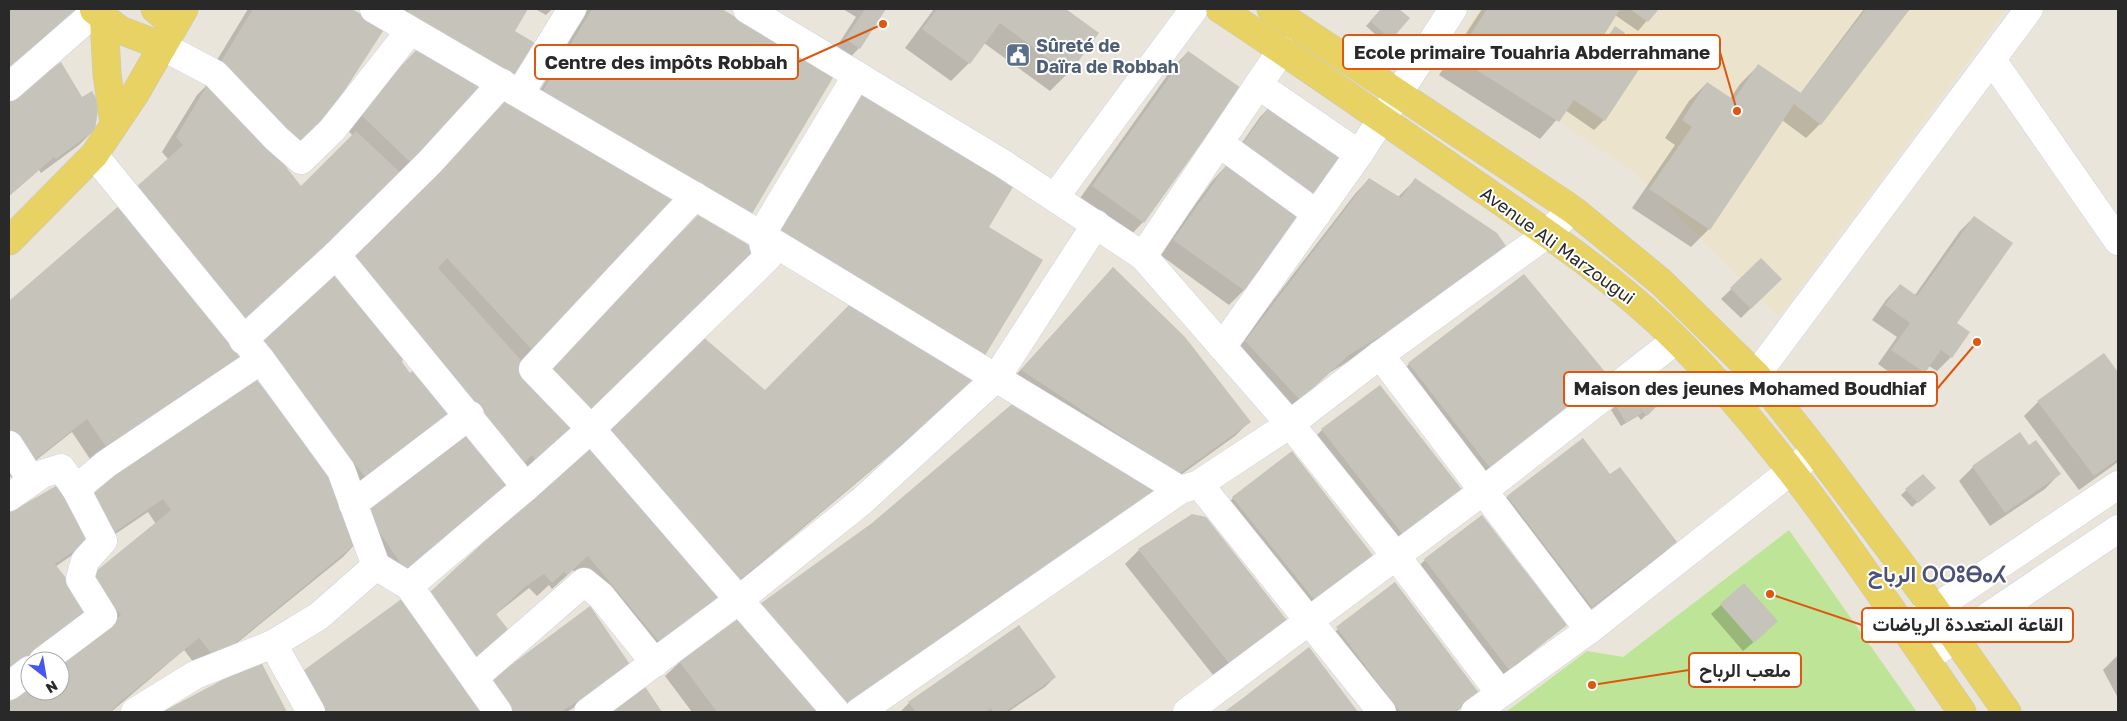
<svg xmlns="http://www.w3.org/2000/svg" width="2127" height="721" font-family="'Golos Text',Vazirmatn,'Noto Sans Tifinagh',sans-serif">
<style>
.education{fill:#ebe3cb}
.pitch{fill:#bee597}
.shadow{fill:#0003;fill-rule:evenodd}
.building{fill:#c6c3ba}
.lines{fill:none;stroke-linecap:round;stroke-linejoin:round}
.minor-casing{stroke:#d1d3e1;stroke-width:29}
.major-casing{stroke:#c7c7c7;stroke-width:29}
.minor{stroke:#fff;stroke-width:28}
.major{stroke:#e8d263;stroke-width:28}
.labels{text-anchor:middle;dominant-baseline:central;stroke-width:4;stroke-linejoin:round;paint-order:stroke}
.service-label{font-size:18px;font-weight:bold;fill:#4e5e75;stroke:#fff;text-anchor:start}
.street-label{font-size:18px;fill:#292929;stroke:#fff}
.district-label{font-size:22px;font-weight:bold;fill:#4c5177;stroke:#fff}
.leader{fill:none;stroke:#de570d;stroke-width:2}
.callout-dot{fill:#de570d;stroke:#fff;stroke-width:2}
.callout{fill:#fff;stroke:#de570d;stroke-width:2}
.callout-label{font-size:19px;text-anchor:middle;font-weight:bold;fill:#292929}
</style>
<rect width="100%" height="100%" fill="#eae5db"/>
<polygon class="education" points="1479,9 2007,9 1779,317 1634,172 1452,50"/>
<polygon class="pitch" points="1789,530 1917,712 1506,712 1587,651 1623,657"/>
<g class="shadow">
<polygon points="9,9 78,9 9,67"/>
<polygon points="248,9 350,9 383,29 282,163 301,188 353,136 345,127 403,64 411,163 96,468 72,432 12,479 9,474 9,302 121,205 168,159 162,152 197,95 206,86 203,83"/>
<polygon points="405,9 527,9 513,31 393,28"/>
<polygon points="535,9 552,9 546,15"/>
<polygon points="588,9 720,9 833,77 533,102"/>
<polygon points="843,9 885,9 859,48 845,63 832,54 856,17"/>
<polygon points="934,9 1064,9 1098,33 1068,73 1050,91 984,43 969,63 951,81 905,48"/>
<polygon points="1382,9 1397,9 1408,18 1385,43 1366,26"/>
<polygon points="1482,9 1616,10 1657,9 1638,31 1615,15 1597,43 1600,46 1615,28 1604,120 1594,130 1565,110 1540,139 1439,75"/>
<polygon points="1864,9 1909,9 1820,124 1806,138 1782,120 1709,229 1691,247 1632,208 1675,145 1665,138 1689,101 1707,83 1730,99 1740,84 1758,66 1800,94"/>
<polygon points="1188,52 1239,88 1143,222 1129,237 1078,201 1174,66"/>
<polygon points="864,92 912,121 765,248 855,102"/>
<polygon points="9,98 94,130 79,145 41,173 39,170 9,196"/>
<polygon points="1270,107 1302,207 1232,157 1260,117"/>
<path d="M486,113L534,352L757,251L510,490L390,583L357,542L343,557L201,672L184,650L111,712H9V704L30,687V691H60L86,583L156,524L148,512L99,545L78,551L55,567L9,677V512L10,514L275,405ZM403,354L417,370L402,379L400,363Z"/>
<polygon points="1227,165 1297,215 1244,290 1229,305 1159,254 1213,180"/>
<polygon points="1369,179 1398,197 1415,180 1504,246 1486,264 1387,338 1329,373 1282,417 1228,359 1355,194"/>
<polygon points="1974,217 1955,323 1951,357 1937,371 1929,366 1910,387 1878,364 1897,337 1872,320 1886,300 1900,285 1915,295 1960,231"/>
<polygon points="1761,260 1780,279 1741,318 1721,299"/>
<polygon points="1099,283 1249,422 1235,436 1164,487 1153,490 1140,504 844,712 692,712 665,676 680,662 1091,453 1007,385"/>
<polygon points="2104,354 2118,374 2118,462 2079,490 2024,416 2038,402"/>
<polygon points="1409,364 1596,393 1477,483 1395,378"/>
<polygon points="765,392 961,395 721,597 720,595 645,657 573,570 552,589 549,585 537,596 529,588 495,615 510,633 464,673 482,712 310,712 415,609"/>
<polygon points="1616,405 1637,406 1657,405 1641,420 1638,416 1621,426 1611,410"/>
<polygon points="1322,430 1461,491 1393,545 1312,440"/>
<polygon points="1583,440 1610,476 1675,542 1661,556 1577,620 1493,511 1507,497"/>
<polygon points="2029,447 2059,474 2045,489 1990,526 1959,481 1973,467"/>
<polygon points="1923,475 1929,492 1912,507 1901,495"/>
<polygon points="1233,498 1359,572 1301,616 1224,508"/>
<polygon points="1139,550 1273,637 1217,680 1125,564"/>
<polygon points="1425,560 1566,625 1499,679 1411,574"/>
<polygon points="1395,584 1477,693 1456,712 1375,712 1327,638"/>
<polygon points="1721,605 1767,631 1743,651 1711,614"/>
<polygon points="1309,649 1357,712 1226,712"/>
<polygon points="2118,655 2118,698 2103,670"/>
<polygon points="260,662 286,712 164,712"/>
<polygon points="1055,677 1045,687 1008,712 900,712 909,703"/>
<polygon points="493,680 615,680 567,712 498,712 483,689"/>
</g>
<g class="building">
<polygon points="9,9 81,9 9,66"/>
<polygon points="253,9 352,9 385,28 332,110 297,149 217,68"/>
<polygon points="409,9 528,9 515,31 535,43 514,77 407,13"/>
<polygon points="592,9 722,9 834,76 750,217 542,92"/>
<polygon points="865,9 886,9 860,49 845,39"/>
<polygon points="937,9 1066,9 1099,33 1069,74 1000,23 970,64 922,29"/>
<polygon points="1381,9 1399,9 1410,18 1391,40 1370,21"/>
<polygon points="1487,9 1616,9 1619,11 1599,43 1602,45 1615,26 1625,33 1614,50 1640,68 1605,121 1574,100 1559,122 1456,57"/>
<polygon points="1630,9 1659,9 1648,22"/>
<polygon points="1866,9 1910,9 1821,125 1794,104 1710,230 1649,189 1692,127 1682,120 1707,82 1734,100 1758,64 1801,93"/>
<polygon points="418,48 485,88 412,164 358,112"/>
<polygon points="1188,51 1241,88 1144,223 1092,186"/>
<polygon points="61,62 82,97 92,91 99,103 95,130 56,159 54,157 9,196 9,96"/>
<polygon points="211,79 283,158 283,163 301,186 356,131 405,177 247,322 134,189 183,145 176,137"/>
<polygon points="864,91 1016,182 989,227 1043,260 984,357 778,234"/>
<polygon points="501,97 673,200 535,353 447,258 438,268 581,427 540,465 532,455 522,465 348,256"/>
<polygon points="1270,105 1343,157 1313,198 1241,146"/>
<polygon points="1227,164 1299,215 1245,291 1173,240"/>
<polygon points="1369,178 1401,198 1415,178 1497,233 1506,246 1406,321 1349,355 1300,400 1245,341"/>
<polygon points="121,204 245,362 111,454 87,419 27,466 9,434 9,301"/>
<polygon points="698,215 759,251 587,420 542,372"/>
<polygon points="1974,216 2013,243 1957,323 1970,332 1952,358 1941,350 1925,373 1891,350 1910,323 1885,305 1900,284 1917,296"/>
<polygon points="1761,258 1782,279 1751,309 1730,288"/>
<polygon points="1113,267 1185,337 1251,422 1179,474 1021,370"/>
<polygon points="336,269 405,353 402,362 410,373 418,367 456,415 369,482 257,339"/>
<polygon points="1524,274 1611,379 1491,469 1408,363"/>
<polygon points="849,305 977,381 736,583 604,430 701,335 765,390"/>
<polygon points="2104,353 2118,372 2118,459 2094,476 2037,401"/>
<polygon points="253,375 333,477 358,542 216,659 199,638 120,702 110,712 9,712 9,702 30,686 30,691 60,691 60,662 121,615 95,586 95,572 171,510 163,499 109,536 84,494"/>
<polygon points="1380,385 1463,491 1404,536 1321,429"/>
<polygon points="1648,394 1658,405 1647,416 1639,408 1642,413 1626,423 1615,404 1631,395 1637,404"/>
<polygon points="1012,404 1155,490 842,711 757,606 872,523"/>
<polygon points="468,426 511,490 405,570 364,509"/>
<polygon points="2020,432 2029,445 2036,440 2061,474 2005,513 1972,466"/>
<polygon points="1583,438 1610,474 1620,467 1677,542 1592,607 1507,496"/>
<polygon points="591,442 723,593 660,643 588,556 567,575 564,572 552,583 544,574 526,586 496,614 511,633 479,659 427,595"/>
<polygon points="1292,451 1375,558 1316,602 1232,497"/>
<polygon points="1923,474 1936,488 1918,503 1905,489"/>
<polygon points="61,483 94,537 55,564 90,609 9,676 9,509 11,512"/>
<polygon points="1192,514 1206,517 1289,623 1232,667 1138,549"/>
<polygon points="1482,515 1567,625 1509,670 1424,559"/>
<polygon points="1395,582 1479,693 1454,712 1400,712 1336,627"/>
<polygon points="1744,583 1778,621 1754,643 1720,604"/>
<polygon points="407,595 483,712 326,712 300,673"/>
<polygon points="590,606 631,666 561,712 514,712 492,679"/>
<polygon points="742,616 823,712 717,712 679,661"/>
<polygon points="1019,625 1056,677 1005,712 993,712 991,708 985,712 916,712 908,702"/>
<polygon points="1309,647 1358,712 1224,712 1243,698"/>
<polygon points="260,660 287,712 162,712"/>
<polygon points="644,685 662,712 604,712"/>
</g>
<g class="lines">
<defs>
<g id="minor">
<polyline points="374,9 761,235 1180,490"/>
<polyline points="747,9 1002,163 1143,256 1290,424 1396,556 1500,693"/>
<polyline points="162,46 215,74 277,139 301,160 332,130 410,31"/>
<polyline points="1992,60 2118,241"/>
<polyline points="1258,85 1282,50"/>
<polyline points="9,87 95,12"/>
<polyline points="520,93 572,9"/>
<polyline points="1219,143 1317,214"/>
<polyline points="94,155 261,360 341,470 376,566"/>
<polyline points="695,196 533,369 591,429 836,712"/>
<polyline points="1055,197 1194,9"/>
<polyline points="336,255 526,487"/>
<polyline points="1143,256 1258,85 1359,154"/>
<polyline points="243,340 336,255 430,162 502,83"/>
<polyline points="1222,347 1359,154 1453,9"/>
<polyline points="1380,355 1589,630"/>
<polyline points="1756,375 2029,9"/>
<polyline points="9,445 32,481"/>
<polyline points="1199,484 1382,712"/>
<polyline points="9,497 42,474 61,468 76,489 106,464 261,360"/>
<polyline points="353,504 470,415"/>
<polyline points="409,586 526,487 591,429 767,258 761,235 857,75"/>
<polyline points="1904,629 2118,485"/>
<polyline points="273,644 311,712"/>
<polyline points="1925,659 2118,529"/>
<polyline points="43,661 103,616 80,579 85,561 103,541 76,489"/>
<polyline points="475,677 584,582 601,596 655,663"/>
<polyline points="9,686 30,670"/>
<polyline points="135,712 195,675 273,644 319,616 376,566 409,586 498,712"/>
<polyline points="588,712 740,599 862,501 996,378 1096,224"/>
<polyline points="859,712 1180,490 1199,484 1290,424 1380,355 1547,234 1572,209"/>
<polyline points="1187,712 1483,491 1676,340"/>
<polyline points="1475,712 1589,630 1816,451"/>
</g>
<g id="major">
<polyline points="155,9 174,25"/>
<path d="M1220,9C1302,63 1383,120 1464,176C1539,228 1613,276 1678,341C1788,451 1873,584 1962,712"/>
<polyline points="1271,9 1572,209 1661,282 1756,375 1816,451 1934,608 2007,712"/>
<polyline points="94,10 120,30 162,46"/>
<polyline points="104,19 107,74 114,123"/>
<polyline points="9,241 94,155 135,94 184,9"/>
</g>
</defs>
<use href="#minor" class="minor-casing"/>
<use href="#major" class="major-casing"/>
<use href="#minor" class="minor"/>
<use href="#major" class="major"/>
</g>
<defs>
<symbol id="civic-square" viewBox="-11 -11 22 22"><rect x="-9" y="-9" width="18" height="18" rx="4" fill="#5c6f8a" stroke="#fff"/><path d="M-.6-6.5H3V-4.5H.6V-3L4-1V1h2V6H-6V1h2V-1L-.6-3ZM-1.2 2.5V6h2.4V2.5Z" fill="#fff"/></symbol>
</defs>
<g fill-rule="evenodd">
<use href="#civic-square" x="1004" y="41" width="28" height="28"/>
</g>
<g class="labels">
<g class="service-label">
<text x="1036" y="45">Sûreté de<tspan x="1036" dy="21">Daïra de Robbah</tspan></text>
</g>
<g class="street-label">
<text transform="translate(1558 245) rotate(36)">Avenue Ali Marzougui</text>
</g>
<g class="district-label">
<text x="1937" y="573">الرباح ⵔⵔⵓⴱⴰⵃ</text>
</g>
</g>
<path class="leader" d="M1737 111L1720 52M883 24L798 62M1977 342L1937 389M1770 594L1862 625M1592 685L1689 670"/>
<g class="callout-dot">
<circle cx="1737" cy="111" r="5"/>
<circle cx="883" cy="24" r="5"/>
<circle cx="1977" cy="342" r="5"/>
<circle cx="1770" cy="594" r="5"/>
<circle cx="1592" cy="685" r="5"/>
</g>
<g class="callout">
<rect x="1343" y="35" width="377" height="34" rx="5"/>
<rect x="535" y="45" width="263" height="34" rx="5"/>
<rect x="1564" y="372" width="373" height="34" rx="5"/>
<rect x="1862" y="608" width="211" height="34" rx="5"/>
<rect x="1689" y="653" width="112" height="34" rx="5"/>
</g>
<g class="callout-label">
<text x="1532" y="59">Ecole primaire Touahria Abderrahmane</text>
<text x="666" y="69">Centre des impôts Robbah</text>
<text x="1750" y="395">Maison des jeunes Mohamed Boudhiaf</text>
<text x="1968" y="631">القاعة المتعددة الرياضات</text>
<text x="1745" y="677">ملعب الرباح</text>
</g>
<rect width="2127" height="721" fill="none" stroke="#292929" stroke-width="20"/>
<g transform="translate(45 676) rotate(149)"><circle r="24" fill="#ffffff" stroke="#a9a9a9"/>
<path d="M0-4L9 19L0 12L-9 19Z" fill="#4458ef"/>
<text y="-8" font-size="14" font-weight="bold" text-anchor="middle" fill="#292929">N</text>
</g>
</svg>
